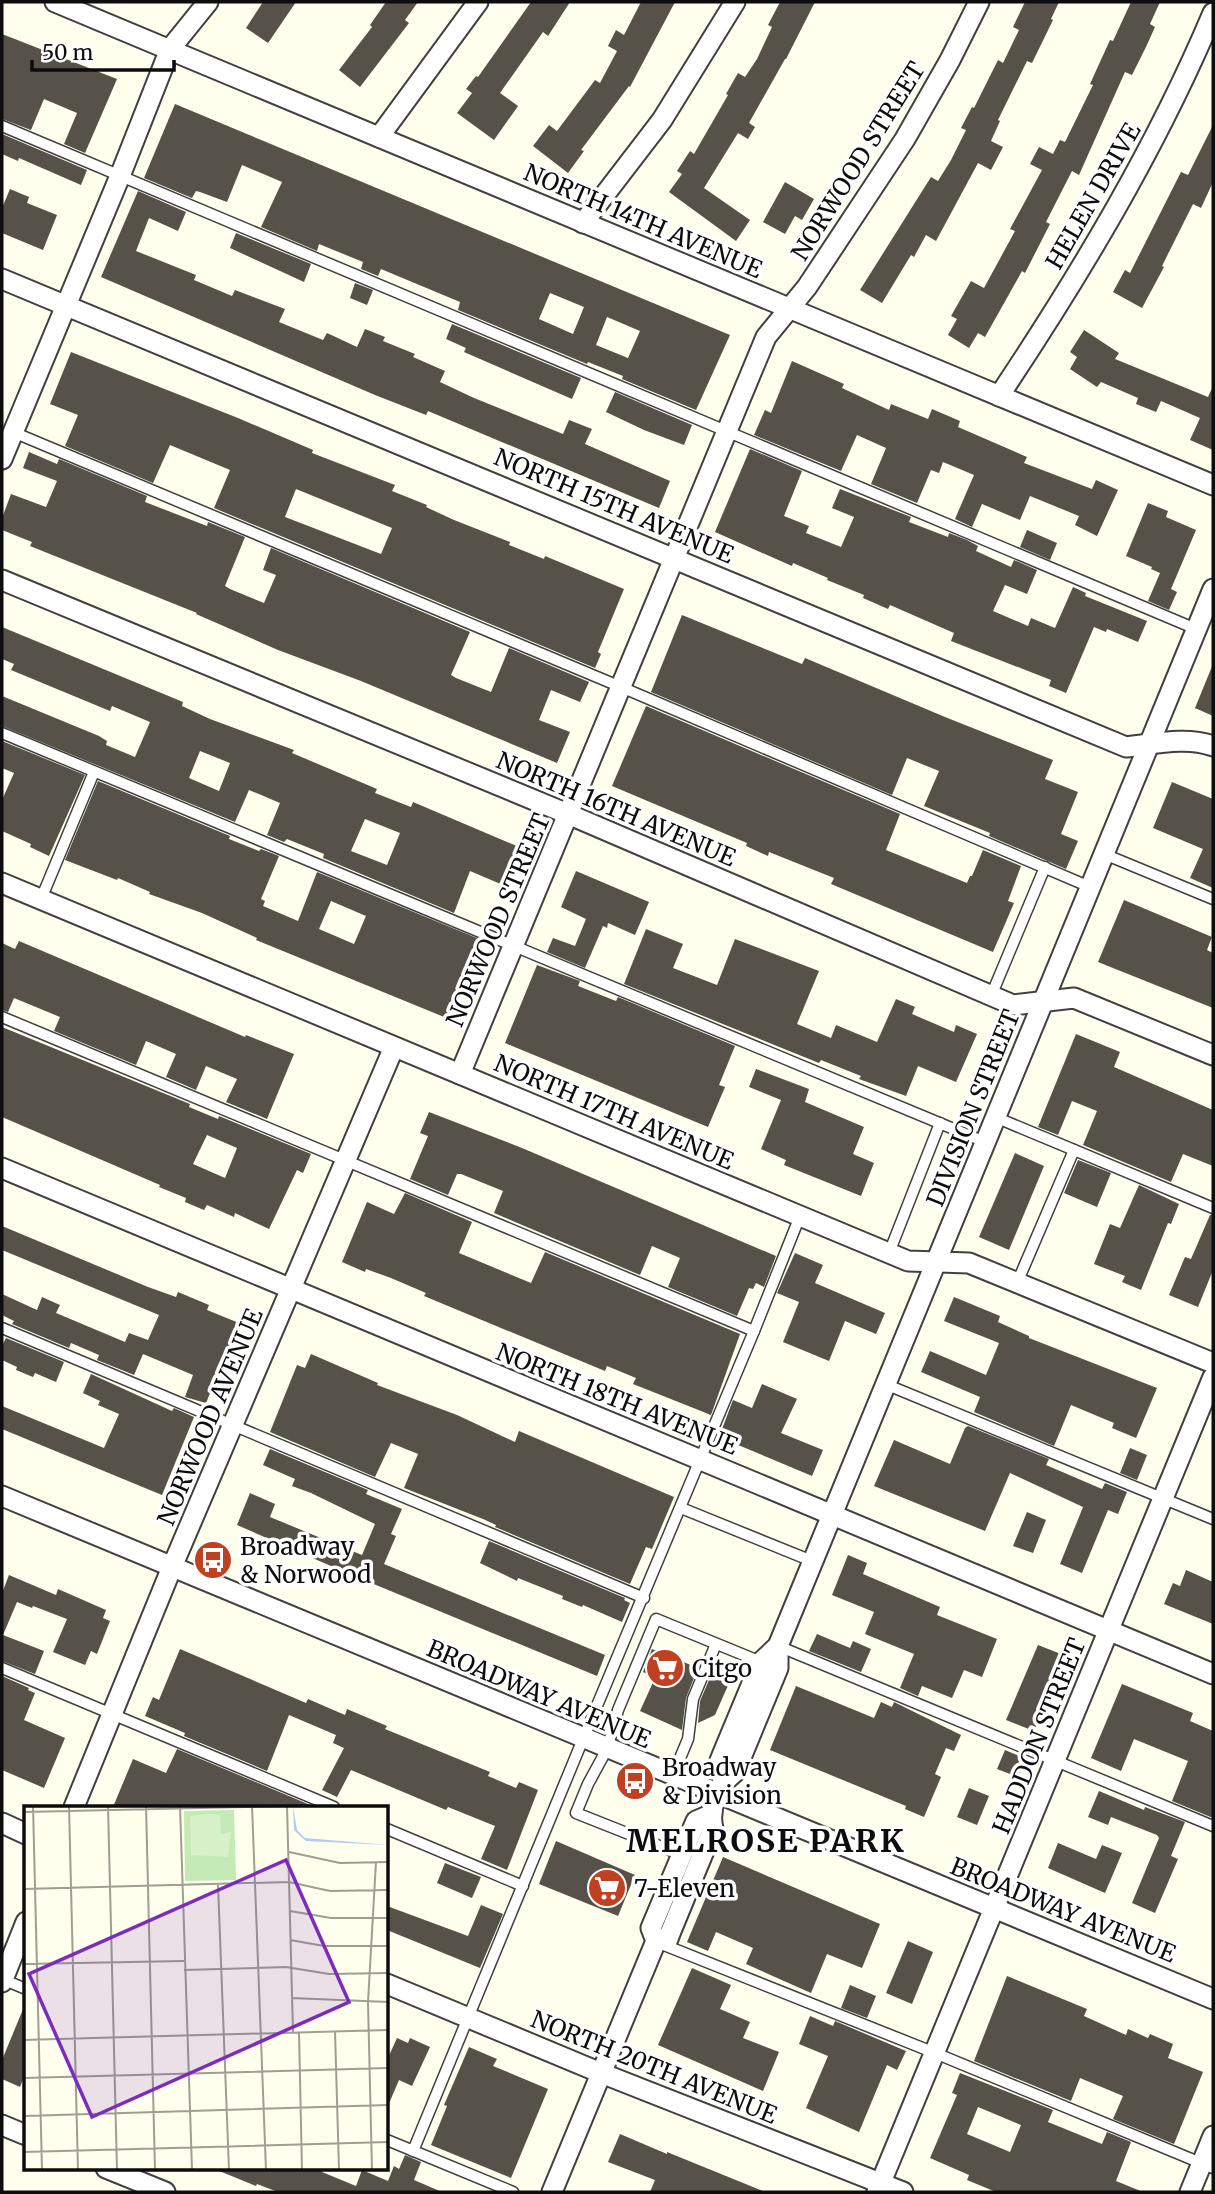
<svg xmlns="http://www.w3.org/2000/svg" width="1215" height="2194" font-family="Merriweather,serif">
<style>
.building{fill:#565149;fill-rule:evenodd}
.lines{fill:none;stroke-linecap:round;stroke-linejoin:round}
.lane-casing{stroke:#404040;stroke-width:13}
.street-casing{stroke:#404040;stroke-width:23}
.lane{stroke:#fff;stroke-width:10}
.street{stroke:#fff;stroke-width:19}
.labels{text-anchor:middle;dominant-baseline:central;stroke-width:7;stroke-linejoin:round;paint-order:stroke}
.street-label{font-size:24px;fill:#0d0d0d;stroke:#fff}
.poi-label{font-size:24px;fill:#0d0d0d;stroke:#fff;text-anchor:start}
.district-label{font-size:32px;font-weight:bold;letter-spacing:2px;fill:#0d0d0d;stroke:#fff}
.inset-road{fill:none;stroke:#9e9e93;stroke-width:2}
.view{fill:#7b2cbf;fill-opacity:0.15;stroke:#7b2cbf;stroke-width:3.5}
.inset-edge{fill:none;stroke:#0d0d0d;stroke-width:3.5}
</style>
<rect width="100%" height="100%" fill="#feffed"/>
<g class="building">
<polygon points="263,2 296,2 268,43 246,28"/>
<polygon points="386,2 418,2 405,20 409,23 360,87 339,70 372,27 370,25"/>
<polygon points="531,2 570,2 548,36 543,32 500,93 518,106 494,140 457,113 472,93 466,89 476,76 478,77"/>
<polygon points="641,2 675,2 630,87 629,86 581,150 584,151 568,173 533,146 549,125 557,131 595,80 600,83 617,51 608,46 616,30 624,35"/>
<polygon points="780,2 815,2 786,59 785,59 749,123 755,127 748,139 738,133 704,188 750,220 736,241 669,192 682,174 677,171 690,151 694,154 728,95 726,94 738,73 745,77 757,59 772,27 768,25"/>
<polygon points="1025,2 1059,2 1051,19 1053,20 1032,63 1027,61 998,120 1000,121 991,141 1003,147 991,170 978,163 936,241 926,235 914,257 911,255 882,303 860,290 931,177 938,181 951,160 966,130 961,128 972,107 974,108 998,60 1003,63 1019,30 1013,27"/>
<polygon points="1131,2 1160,2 1150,24 1155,27 1146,47 1132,75 1125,72 1079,175 1072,171 1046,222 1050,224 1025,273 1022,271 985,337 978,333 969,348 948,335 957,319 951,316 971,281 984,288 1015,231 1010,229 1042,170 1030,164 1039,147 1053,154 1060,140 1065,142 1093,85 1090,84 1110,40 1113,41"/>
<polygon points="2,34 117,79 85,153 64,144 77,113 44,99 31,130 2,119"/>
<path d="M175,104L730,335L696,410L622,379L623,376L588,362L587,364L458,310L460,302L381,269L378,276L361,269L363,262L319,244L317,251L261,227L282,182L242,165L227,202L200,192L196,191L192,198L144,178ZM550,293L584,307L573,334L539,319ZM607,317L640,331L628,358L596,345Z"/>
<polygon points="1213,125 1213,182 1201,208 1193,204 1162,266 1164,267 1142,308 1113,292 1125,270 1130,273 1181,172 1188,175"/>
<polygon points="2,134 87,170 81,185 19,158 18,161 2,154"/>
<polygon points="785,182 814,199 802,220 795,216 785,234 763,222"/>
<polygon points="10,189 29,197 27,203 57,215 43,250 2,233 2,208"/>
<polygon points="138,191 186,212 178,231 149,218 136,251 196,275 194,280 232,296 235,290 285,309 279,322 323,340 327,333 357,347 365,329 385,337 383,341 415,354 413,357 445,371 440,382 474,398 563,434 569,420 592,429 585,444 670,481 659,508 428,411 426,415 375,395 101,277"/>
<polygon points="236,233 311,264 304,282 230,248"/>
<polygon points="355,283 373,290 367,305 350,298"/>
<polygon points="452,324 581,378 572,399 464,352 466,348 446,339"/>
<polygon points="1084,330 1119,353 1115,359 1208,397 1213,386 1213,450 1190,440 1200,418 1161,401 1156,412 1136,404 1138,398 1101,382 1097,387 1070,369 1077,357 1070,352"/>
<path d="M71,352L238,418L313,450L312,453L395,485L392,491L427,505L426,507L454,520L510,542L509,545L544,559L545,556L624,589L598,652L601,654L595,668L214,508L230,470L170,445L153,483L65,446L78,415L50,404ZM296,489L392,528L381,554L285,517Z"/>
<polygon points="792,361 844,384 842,388 889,410 891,404 928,419 932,409 960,421 958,427 1027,457 1024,463 1092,489 1096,480 1118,490 1097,536 1075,525 1079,516 1030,496 1020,520 982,504 972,527 955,519 974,475 943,462 939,473 931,470 917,503 871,484 886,448 857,435 841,471 754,435 765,410 771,413"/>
<polygon points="615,392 692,425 684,445 644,430 606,412"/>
<polygon points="750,449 802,471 784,516 809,526 806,533 841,547 854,517 832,508 840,489 911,517 909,522 948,537 949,533 967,540 978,546 976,551 1011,567 1014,560 1037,570 1027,594 1005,585 993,611 1028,626 1031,618 1055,628 1073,587 1086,593 1085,596 1147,621 1138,642 1107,629 1106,632 1094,627 1066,693 1049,686 1051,680 951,641 954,633 890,605 888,609 863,598 864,595 827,580 828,578 793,563 792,566 715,532"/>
<polygon points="29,452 57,464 59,459 147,496 145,502 207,526 208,522 245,537 225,586 230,589 264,603 276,575 263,570 271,548 470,632 451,675 456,678 491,692 509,648 589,682 580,702 551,690 539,720 570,732 557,763 361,681 278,650 196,614 197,613 30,546 32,542 2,530 2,518 11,494 46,507 57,481 23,468"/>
<polygon points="1148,503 1168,511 1166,517 1196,530 1171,589 1177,592 1169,610 1148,601 1160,573 1151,569 1152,567 1126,556"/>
<polygon points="1027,530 1057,543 1050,560 1020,547"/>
<polygon points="682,615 802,664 805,658 945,717 1053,760 1045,779 1078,792 1061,834 1078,841 1066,869 989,836 990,833 924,806 939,771 907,758 892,795 651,692"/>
<path d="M2,627L183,702L182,706L210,719L294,750L292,753L377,789L375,793L411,807L413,802L519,847L503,885L470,871L454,913L323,858L324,854L287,839L284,842L267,835L280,803L249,790L235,822L2,726V696L99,736L107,741L106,745L135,757L150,722L112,706L110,711L11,670L14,664L2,659ZM200,751L230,763L219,791L189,778ZM365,819L400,833L387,865L351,851Z"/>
<polygon points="1213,664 1213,716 1195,708"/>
<polygon points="646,706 900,814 886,850 967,883 970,876 972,876 983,850 1021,866 1008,901 1014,903 993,952 831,884 834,878 769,852 768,856 746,846 747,843 612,786"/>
<polygon points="2,741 85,775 49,856 30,847 31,844 2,831 2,800 14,773 2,768"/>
<path d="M98,781L230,836L229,839L259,851L261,849L279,856L261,899L265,901L263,906L298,921L317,872L484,941L476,959L474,958L449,1019L256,940L257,938L202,913L149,894L150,892L118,878L117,880L65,860ZM331,901L366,916L354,944L319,929Z"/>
<polygon points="1172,782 1213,799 1213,888 1190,878 1203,849 1153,828"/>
<polygon points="576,871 649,902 635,935 608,923 607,928 603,926 585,968 547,952 553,938 575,946 586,919 561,907"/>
<polygon points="1124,900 1212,937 1207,950 1213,953 1213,1008 1098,962"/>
<polygon points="646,929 683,944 673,968 717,985 735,939 819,971 797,1024 831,1038 836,1025 877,1042 896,999 915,1007 912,1014 954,1032 956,1025 977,1034 956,1082 918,1066 906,1096 859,1079 861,1076 821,1060 819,1063 624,984"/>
<polygon points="19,941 245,1037 246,1035 294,1054 267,1119 226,1102 237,1079 206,1066 196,1090 166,1077 176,1054 146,1041 136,1065 54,1031 60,1017 14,998 8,1012 2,1010 2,943 15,949"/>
<polygon points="537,965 580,981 578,986 616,1001 618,997 735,1046 719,1085 725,1087 708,1127 505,1043"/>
<path d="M2,1027L190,1104L189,1107L218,1119L219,1116L311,1154L303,1173L297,1170L269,1229L235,1213L234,1217L207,1205L204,1210L185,1202L186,1198L159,1187L160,1185L2,1117ZM207,1135L237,1148L225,1178L193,1164Z"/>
<polygon points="1076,1034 1120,1052 1114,1067 1213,1110 1213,1166 1183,1154 1171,1182 1083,1145 1097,1111 1072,1101 1058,1135 1038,1127"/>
<polygon points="756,1069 809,1089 805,1102 864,1127 853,1154 874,1163 861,1196 784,1165 786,1160 761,1149 781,1100 749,1087"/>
<polygon points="429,1112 522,1148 776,1256 764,1287 756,1283 753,1289 749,1288 737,1316 668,1287 680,1258 652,1246 640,1275 494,1213 503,1191 461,1174 457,1174 448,1195 410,1179 428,1136 420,1133"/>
<polygon points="1015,1153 1044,1166 1009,1250 979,1237"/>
<polygon points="1078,1160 1111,1173 1097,1207 1064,1193"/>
<polygon points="1139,1185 1179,1204 1171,1224 1168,1223 1141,1290 1122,1282 1125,1276 1094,1264 1110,1224 1120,1228"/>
<polygon points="405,1193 472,1222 459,1253 531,1283 545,1252 740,1334 711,1415 633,1384 636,1378 607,1366 605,1371 424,1296 426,1293 391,1278 366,1269 365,1272 342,1262 367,1202 394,1214"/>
<polygon points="1210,1215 1213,1215 1213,1270 1198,1307 1169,1295 1185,1257 1191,1259"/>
<polygon points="2,1226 148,1287 176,1297 178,1292 209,1305 207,1310 239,1323 206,1403 185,1397 193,1375 143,1354 134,1375 97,1360 99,1355 71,1343 69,1348 12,1324 14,1321 2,1315 2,1294 37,1310 42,1297 60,1305 56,1313 125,1342 129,1333 148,1340 159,1315 2,1250"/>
<polygon points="795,1253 823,1265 815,1283 885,1313 876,1334 845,1321 829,1361 783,1342 799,1302 777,1293"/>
<polygon points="954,1297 1000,1316 998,1322 1029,1336 1029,1338 1157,1388 1136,1438 1112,1428 1114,1423 1071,1405 1054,1446 974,1412 980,1397 921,1372 930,1351 986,1375 999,1343 944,1321"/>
<polygon points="6,1338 64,1362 56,1382 35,1373 33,1377 16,1370 17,1367 2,1360 2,1346"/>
<polygon points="311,1354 378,1383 377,1385 457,1415 515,1442 519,1431 674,1497 652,1549 646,1547 630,1584 495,1527 496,1525 483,1519 404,1488 418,1454 391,1443 375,1477 270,1432 297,1365 305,1368"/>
<polygon points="91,1374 172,1411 174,1408 194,1417 162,1495 2,1429 2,1406 104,1448 119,1414 98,1405 100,1401 83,1393"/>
<polygon points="762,1384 797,1399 781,1433 823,1450 812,1476 719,1437 733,1400 752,1408"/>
<polygon points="968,1426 1049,1459 1046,1465 1102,1489 1105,1483 1127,1492 1118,1514 1108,1510 1082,1573 1060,1564 1083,1507 1010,1473 985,1531 874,1486 894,1440 950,1464 965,1428"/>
<polygon points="1130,1448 1147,1455 1137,1480 1120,1473"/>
<polygon points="270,1449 368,1490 366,1494 402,1509 391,1534 396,1536 384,1564 605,1655 597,1676 347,1573 237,1525 250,1493 275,1504 270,1517 362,1555 375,1524 311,1493 292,1486 295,1479 263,1465"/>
<polygon points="1027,1512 1046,1520 1033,1553 1013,1546"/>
<polygon points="489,1541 625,1598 624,1600 630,1603 622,1622 583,1605 582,1607 562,1599 563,1596 518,1578 517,1581 480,1563"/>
<polygon points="848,1555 867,1563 863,1574 940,1607 937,1615 997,1639 982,1677 964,1670 952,1698 922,1686 918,1696 900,1688 914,1654 865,1634 874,1612 832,1595"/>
<polygon points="1186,1570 1213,1582 1213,1624 1164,1604 1173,1583 1180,1586"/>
<polygon points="9,1575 56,1595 58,1589 106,1610 103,1618 110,1621 97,1654 91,1651 85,1665 53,1652 67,1619 33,1606 32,1608 17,1602 3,1635 44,1651 35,1674 2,1661 2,1593"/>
<polygon points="817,1634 850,1648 853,1641 871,1649 861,1672 809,1651"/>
<polygon points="1038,1645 1066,1656 1034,1731 1006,1720"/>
<polygon points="180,1649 306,1703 308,1699 345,1715 347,1709 387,1726 385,1729 490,1772 488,1776 516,1788 519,1782 538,1790 507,1870 481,1859 495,1826 448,1807 446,1810 351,1770 337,1797 322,1790 344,1748 333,1743 336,1735 289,1715 267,1771 184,1736 185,1733 145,1716 153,1697 159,1700"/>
<polygon points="652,1649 698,1668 686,1698 682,1730 640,1711 655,1678 643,1672"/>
<polygon points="715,1666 733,1674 715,1715 698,1723 700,1701"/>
<polygon points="2,1676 29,1688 28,1690 35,1693 24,1720 65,1738 44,1788 2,1770"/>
<polygon points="1122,1684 1193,1713 1190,1721 1213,1731 1213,1818 1172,1801 1188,1761 1134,1739 1121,1771 1091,1758"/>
<polygon points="796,1686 874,1718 881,1702 892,1707 894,1702 961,1735 954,1751 946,1748 935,1774 941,1777 924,1817 905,1809 906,1806 770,1750"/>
<polygon points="177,1749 315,1807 113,1807 133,1759 166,1773"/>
<polygon points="1005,1750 1026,1759 1018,1777 997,1769"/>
<polygon points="969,1788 989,1796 977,1825 957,1817"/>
<polygon points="1099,1791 1144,1810 1145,1807 1185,1822 1171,1856 1178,1859 1155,1913 1132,1903 1159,1838 1157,1835 1111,1817 1108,1825 1088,1817"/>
<polygon points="556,1841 635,1875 618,1916 539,1884"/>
<polygon points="1058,1843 1096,1859 1102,1845 1122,1853 1105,1893 1048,1868"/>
<polygon points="723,1857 880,1924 862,1968 827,1954 811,1993 746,1964 753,1948 716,1932 708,1951 687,1942"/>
<polygon points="445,1863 481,1877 472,1898 437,1883"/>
<polygon points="481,1905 503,1914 480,1968 387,1930 387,1906 468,1936"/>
<polygon points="908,1941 933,1952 912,2004 886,1993"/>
<polygon points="692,1968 731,1985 720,2009 750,2022 743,2038 779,2052 763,2091 658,2045"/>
<polygon points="1007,1976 1087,2009 1084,2016 1126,2035 1128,2029 1148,2038 1150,2034 1173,2044 1168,2058 1203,2072 1174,2144 1113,2119 1123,2096 1080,2078 1071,2101 974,2061"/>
<polygon points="850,1985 876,1996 867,2018 841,2008"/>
<polygon points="26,2002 26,2072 20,2087 2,2079 2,2060"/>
<polygon points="810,2016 833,2026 835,2021 906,2051 897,2070 887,2065 859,2132 806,2108 828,2056 799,2044"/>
<polygon points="397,2038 408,2043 410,2038 430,2047 412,2086 399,2080 387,2108 387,2060"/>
<polygon points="469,2047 497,2059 493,2066 548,2089 511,2178 431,2145 447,2106 444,2105"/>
<path d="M960,2073L1053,2110L1048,2122L1102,2144L1107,2132L1131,2142L1116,2181L1143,2192H996L967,2180L969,2175L930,2158L957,2095L952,2093ZM978,2107L1021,2125L1010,2152L967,2134Z"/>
<polygon points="620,2134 667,2154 667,2152 765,2192 650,2192 655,2180 608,2162"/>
<polygon points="405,2155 421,2162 414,2180 442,2192 278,2192 257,2184 256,2186 212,2168 324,2168 322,2172 356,2186 362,2170 388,2181 394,2166 399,2169"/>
</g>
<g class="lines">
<defs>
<g id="lane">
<polyline points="2,126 1196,629"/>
<polyline points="13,432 621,687 1090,887"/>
<polyline points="2,733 985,1142"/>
<polyline points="1104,854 1213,899"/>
<polyline points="41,899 94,772"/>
<polyline points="991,996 1045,867"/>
<polyline points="2,1017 754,1331"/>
<polyline points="995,1117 1213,1208"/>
<polyline points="889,1253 940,1123"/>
<polyline points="1017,1283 1074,1150"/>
<polyline points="2,1328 644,1598"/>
<polyline points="885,1384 1213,1519"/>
<polyline points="681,1508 812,1561"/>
<polyline points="778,1646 1213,1826"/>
<polyline points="2,1668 334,1807"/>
<polyline points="673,1775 688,1739 693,1699 716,1644"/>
<polyline points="387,1829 523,1886"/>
<polyline points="682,1855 576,1813 588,1784 607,1749 618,1710 656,1619 761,1662"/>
<polyline points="659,1943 935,2053 1213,2168"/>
<polyline points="2,1979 26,1989"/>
<polyline points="387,2140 513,2192"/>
<polyline points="413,2151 583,1739 754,1331 800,1216"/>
</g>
<g id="street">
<polyline points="55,2 1213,485"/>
<polyline points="379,137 478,2"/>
<polyline points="583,223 662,120 735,2"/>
<path d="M2,279L1126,747C1154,744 1187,736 1213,746"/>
<path d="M999,396C1081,273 1156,148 1213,13"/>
<polyline points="2,459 120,176 170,49 208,2"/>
<polyline points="2,580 568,814 1013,1005 1074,998 1213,1055"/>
<polyline points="2,883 908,1261 969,1263 1213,1363"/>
<polyline points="460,1074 766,337 807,287 905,139 950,60 979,2"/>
<polyline points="2,1168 1213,1674"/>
<polyline points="2,1496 1213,1999"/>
<polyline points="723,1781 719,1763 723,1753 761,1662 778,1646 1213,589"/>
<polyline points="74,1807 172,1567 394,1047"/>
<polyline points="2,1823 26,1834"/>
<path d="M656,1941L668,1939L671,1931L713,1829C708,1808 718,1785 735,1772L778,1668V1646"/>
<polyline points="2,1982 26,1922"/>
<polyline points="387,1984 601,2073 903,2192"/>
<polyline points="2,2125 26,2135"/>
<polyline points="106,2168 165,2192"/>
<polyline points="552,2192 656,1941 651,1928 696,1821 710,1815"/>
<polyline points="877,2192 1213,1377"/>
<polyline points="1190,2192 1213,2136"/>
</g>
</defs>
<use href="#lane" class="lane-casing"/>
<use href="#street" class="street-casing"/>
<use href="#lane" class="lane"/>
<use href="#street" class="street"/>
</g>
<defs>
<symbol id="bus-disc" viewBox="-11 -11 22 22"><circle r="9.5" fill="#c04122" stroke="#fff"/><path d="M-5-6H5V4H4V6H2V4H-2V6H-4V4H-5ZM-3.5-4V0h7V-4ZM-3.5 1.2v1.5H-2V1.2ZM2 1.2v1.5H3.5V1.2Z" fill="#fff"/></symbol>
<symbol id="supermarket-disc" viewBox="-11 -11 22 22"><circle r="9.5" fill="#c04122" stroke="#fff"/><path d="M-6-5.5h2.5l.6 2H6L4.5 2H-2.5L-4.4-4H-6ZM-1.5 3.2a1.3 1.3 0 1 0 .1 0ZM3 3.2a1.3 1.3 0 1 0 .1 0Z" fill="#fff"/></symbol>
</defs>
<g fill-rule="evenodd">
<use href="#bus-disc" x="191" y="1538" width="44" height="44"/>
<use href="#supermarket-disc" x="643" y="1646" width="44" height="44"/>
<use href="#bus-disc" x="613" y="1759" width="44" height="44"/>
<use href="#supermarket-disc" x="585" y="1866" width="44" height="44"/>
</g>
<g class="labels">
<g class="street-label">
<text transform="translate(858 161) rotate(-58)">NORWOOD STREET</text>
<text transform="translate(1093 196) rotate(-60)">HELEN DRIVE</text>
<text transform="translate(643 221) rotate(23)">NORTH 14TH AVENUE</text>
<text transform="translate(614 506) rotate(23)">NORTH 15TH AVENUE</text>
<text transform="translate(616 809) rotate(23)">NORTH 16TH AVENUE</text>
<text transform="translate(498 920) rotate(-67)">NORWOOD STREET</text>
<text transform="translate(973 1108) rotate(-68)">DIVISION STREET</text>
<text transform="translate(614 1112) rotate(23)">NORTH 17TH AVENUE</text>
<text transform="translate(617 1399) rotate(22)">NORTH 18TH AVENUE</text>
<text transform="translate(210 1417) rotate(-67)">NORWOOD AVENUE</text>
<text transform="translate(539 1694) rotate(23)">BROADWAY AVENUE</text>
<text transform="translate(1039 1736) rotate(-68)">HADDON STREET</text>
<text transform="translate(1063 1910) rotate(22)">BROADWAY AVENUE</text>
<text transform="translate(654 2067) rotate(22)">NORTH 20TH AVENUE</text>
</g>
<g class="poi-label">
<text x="240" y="1546">Broadway<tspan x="240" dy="28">&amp; Norwood</tspan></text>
<text x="692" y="1668">Citgo</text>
<text x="662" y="1767">Broadway<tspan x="662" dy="28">&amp; Division</tspan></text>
<text x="634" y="1888">7-Eleven</text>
</g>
<g class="district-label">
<text x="766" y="1841">MELROSE PARK</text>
</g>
</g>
<g transform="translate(24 1806)">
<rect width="364" height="364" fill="#feffed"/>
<path d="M210,4L212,74L161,75L160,5Z" fill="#c4eab6"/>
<path d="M186,8L196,9L197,28L207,26L204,51L167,49L166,10Z" fill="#d8f1c8"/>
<path d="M269,0L273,24L281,32L364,39L282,35L270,24Z" fill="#b0cbf7"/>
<path class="inset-road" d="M9,0L18,364M45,0L54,364M84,0L93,364M122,0L131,364M156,0L168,364M228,0L242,364M263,0L269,226M0,6L261,0M265,46L316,57L364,56M194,79L205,364M0,83L265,76L306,85L364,84M266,105L307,112H364M266,134L300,140H364M0,158L160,155M160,164L262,161L305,168L364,167M268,192L364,196M311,225L315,364M275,226L278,364M69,232L364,224M0,234L69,232M0,272L364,262M0,310L364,299M0,346L364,336M348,364L344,196L352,56"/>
<path class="view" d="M262,54L325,196L68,311L5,168Z"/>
<rect width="364" height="364" class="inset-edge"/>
</g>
<rect width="1215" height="2194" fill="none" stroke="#0d0d0d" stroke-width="7"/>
<path d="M32 60v10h142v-10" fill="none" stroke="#0d0d0d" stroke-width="3.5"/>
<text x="42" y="60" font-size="21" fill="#0d0d0d" stroke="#ffffff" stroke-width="5" paint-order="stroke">50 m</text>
</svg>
